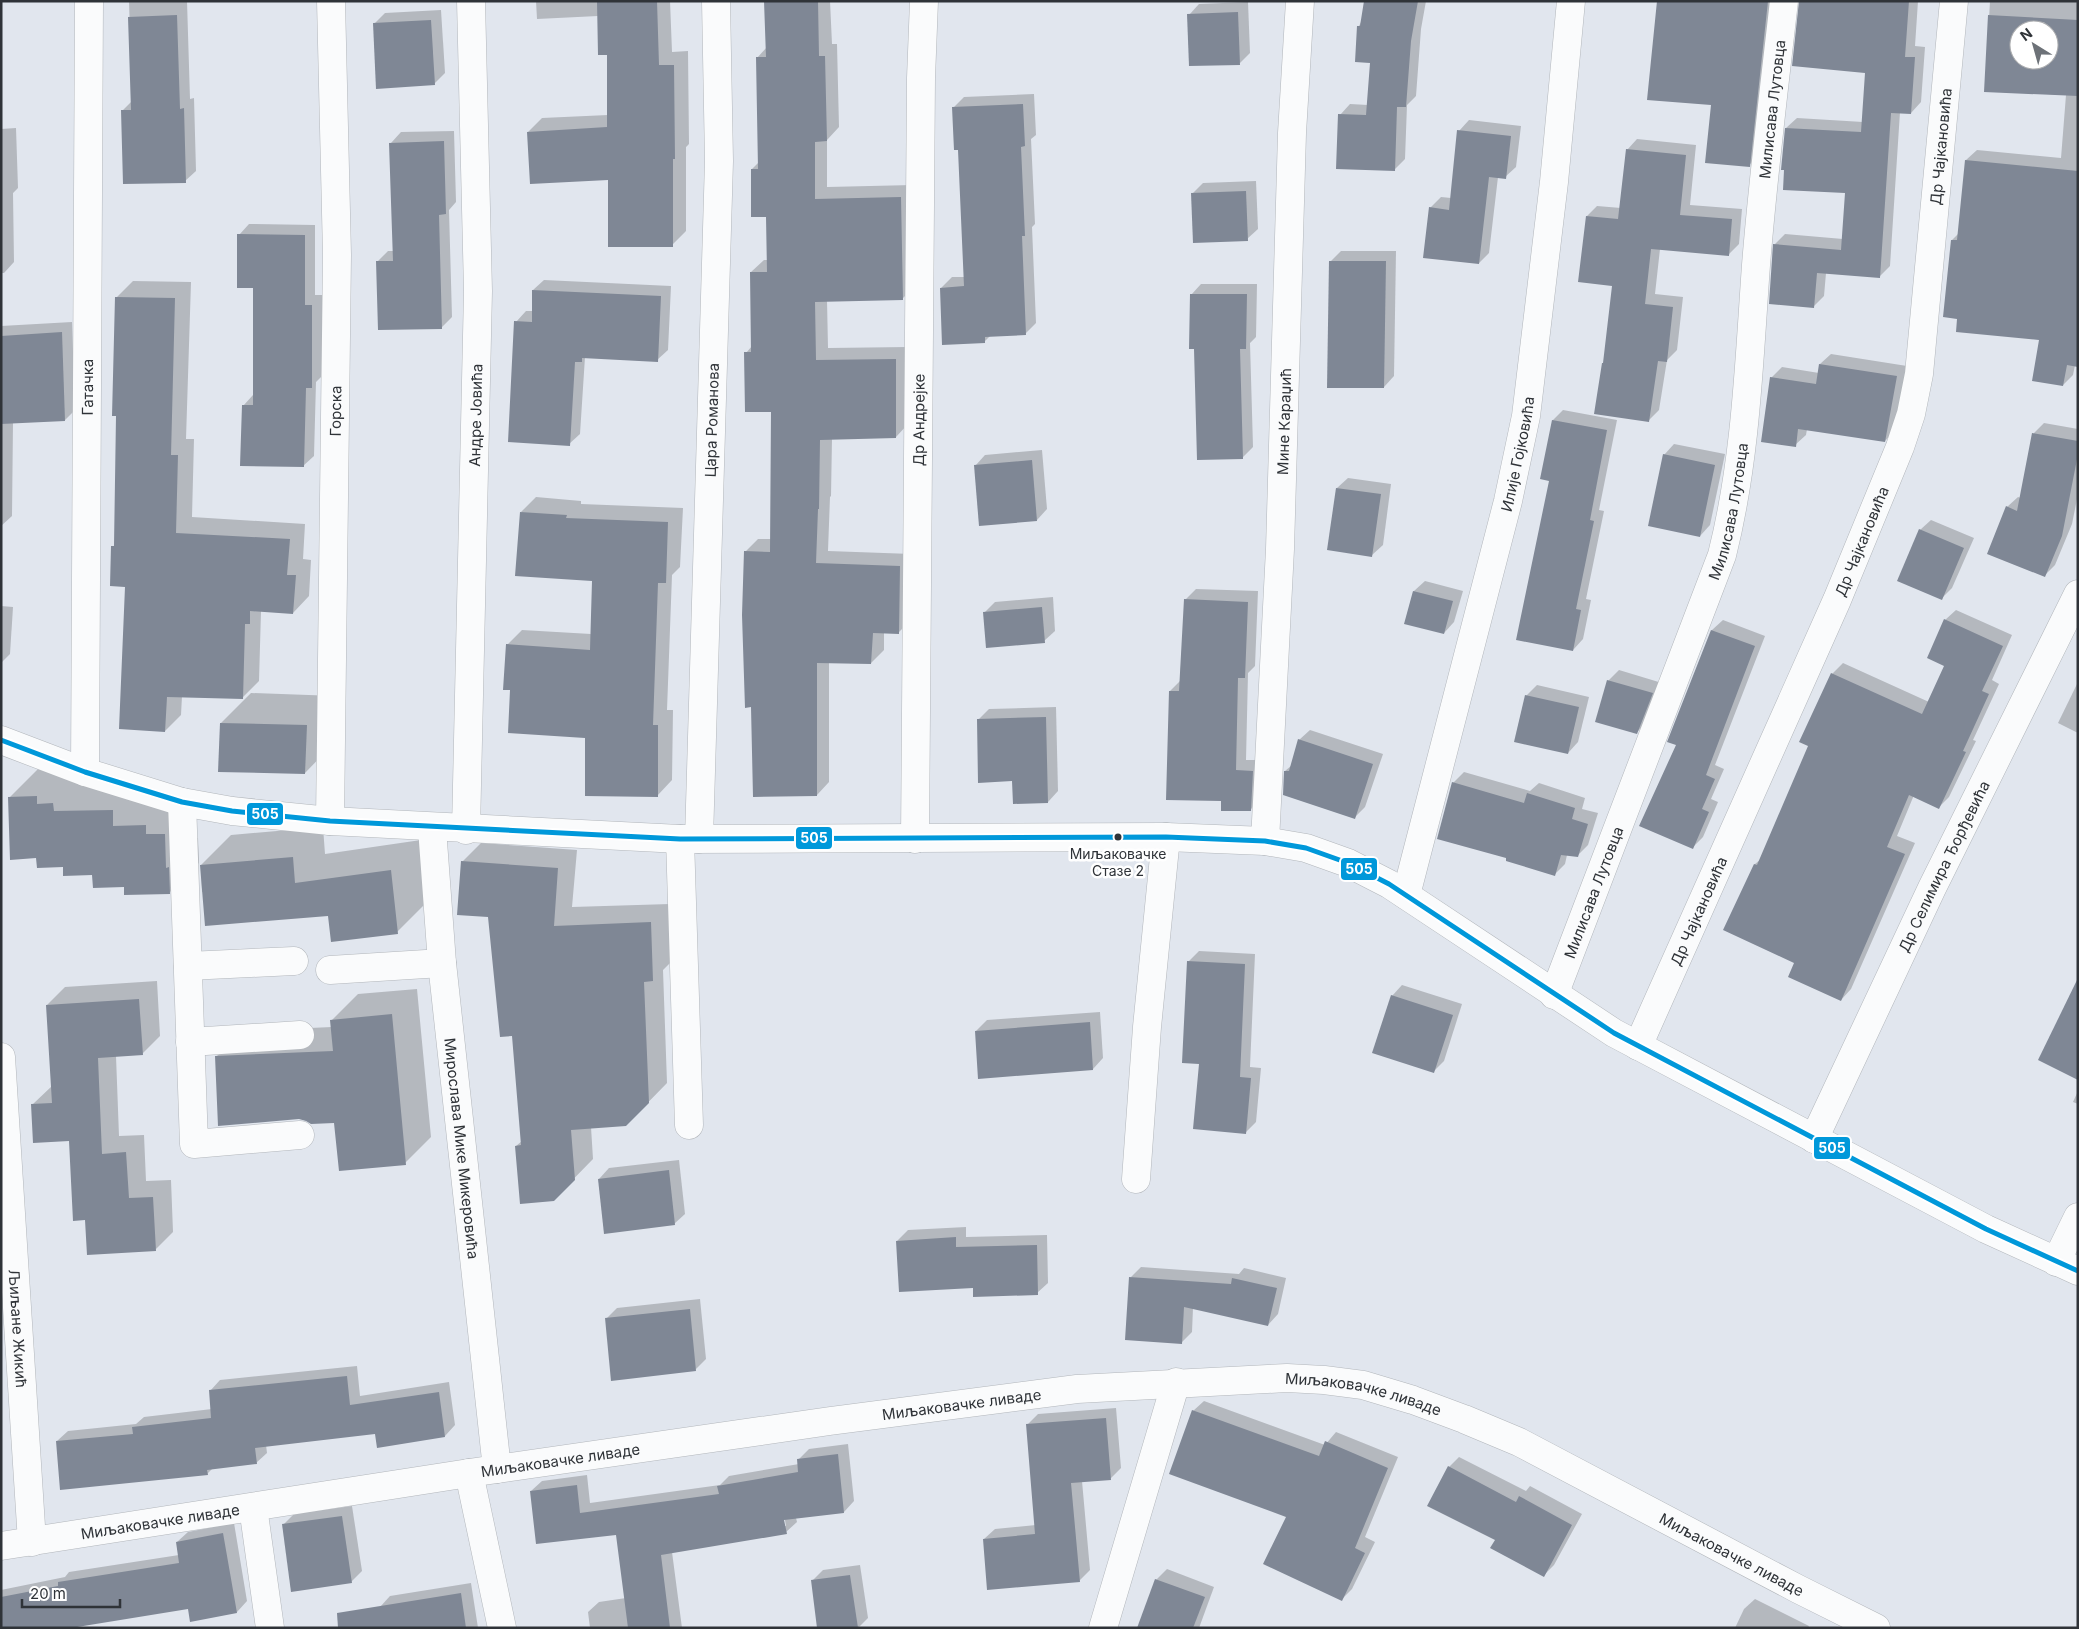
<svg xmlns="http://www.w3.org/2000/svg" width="2079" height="1629" font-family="Inter,sans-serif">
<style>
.shadow{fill:#0003;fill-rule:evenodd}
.building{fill:#7f8795;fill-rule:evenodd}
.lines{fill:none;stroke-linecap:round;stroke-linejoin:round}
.minor-casing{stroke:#b2b6bb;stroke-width:29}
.minor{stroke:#fafbfc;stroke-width:28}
.bus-1-casing{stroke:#fff;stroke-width:9}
.bus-1{stroke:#0098da;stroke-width:5}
.bus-dot{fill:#2f3338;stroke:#fff;stroke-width:2}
.labels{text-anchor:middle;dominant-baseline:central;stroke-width:5;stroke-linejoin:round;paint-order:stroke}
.bus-label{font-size:14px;fill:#2f3338;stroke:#fff}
.street-label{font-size:15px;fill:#2f3338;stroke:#fff}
.line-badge{stroke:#fff;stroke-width:2}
.badge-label{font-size:14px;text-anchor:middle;font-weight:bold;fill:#fff}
</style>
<rect width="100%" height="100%" fill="#e1e6ee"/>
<g class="shadow">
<polygon points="129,1 187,1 190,99 194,98 196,171 185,181 122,111 132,101"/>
<polygon points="536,1 670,1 672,52 688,51 689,144 686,147 686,231 672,245 609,179 528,132 542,118 608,115 608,54 598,16 537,19"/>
<polygon points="766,1 830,1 832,44 837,44 839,127 827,140 827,187 913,185 915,286 903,298 827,300 828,348 908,347 908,424 896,437 832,438 831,496 830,497 828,551 912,554 911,620 898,633 884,632 884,650 871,663 829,662 829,782 817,795 753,706 745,552 758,539 772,539 772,411 746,353 752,346 751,272 764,260 768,260 767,216 752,169 759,162 757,58 767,47"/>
<polygon points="1372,1 1426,1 1421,29 1416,96 1407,105 1405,159 1394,170 1340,115 1350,104 1368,105 1371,62 1359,26"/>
<polygon points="1659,1 1777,1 1760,155 1749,165 1713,104"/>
<polygon points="1799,1 1918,1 1915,46 1925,47 1921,102 1911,113 1900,112 1890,266 1879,277 1826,273 1824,296 1813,307 1775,244 1785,234 1843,239 1846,192 1786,128 1797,118 1863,122 1866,72"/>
<path d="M1990,1H2078V366L2075,365L2073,375L2063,385L2041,339L1958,317L1952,240L1959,233L1966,160L1977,150L2061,158L2066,95L1985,91ZM2019,30H2049V60H2019Z"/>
<polygon points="1248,2 1250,53 1240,63 1189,15 1199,4"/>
<polygon points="441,10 445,73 434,84 374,24 385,13"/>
<polygon points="1034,94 1036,135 1031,139 1035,224 1032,227 1036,323 1025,334 991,335 984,342 941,288 952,277 965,277 959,148 953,108 964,97"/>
<polygon points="1469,120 1521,126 1516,167 1505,177 1498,177 1489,253 1479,263 1430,208 1441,197 1451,198 1459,131"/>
<polygon points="16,128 18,188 13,193 14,262 4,273 1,273 1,129"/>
<polygon points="454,131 456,202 449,210 452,317 441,328 377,262 388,251 394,251 391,143 401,132"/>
<polygon points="1637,139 1696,145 1690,205 1742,209 1739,244 1728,255 1660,249 1655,294 1683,297 1677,350 1667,360 1659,410 1648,421 1605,361 1614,285 1587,216 1597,206 1621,208 1627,150"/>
<polygon points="1256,181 1258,229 1247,239 1192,194 1203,183"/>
<polygon points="249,224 315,225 315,295 322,295 322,376 316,382 314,456 303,466 243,406 253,395 254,287 239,235"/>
<polygon points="1341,251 1396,251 1394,376 1384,387 1330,262"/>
<polygon points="544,280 671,286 668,350 657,360 585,357 580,434 569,444 516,322 526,311 533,311 533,290"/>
<polygon points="133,281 191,282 186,439 194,439 192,517 305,524 303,559 311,560 309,596 293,613 261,611 259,681 243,697 182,696 181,715 165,731 127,586 113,547 115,544 118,415 117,297"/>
<polygon points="1201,284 1257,284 1256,337 1250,343 1253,447 1242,458 1196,348 1191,295"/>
<polygon points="72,322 75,410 65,420 13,422 12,516 1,526 1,326"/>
<polygon points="1831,354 1907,366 1895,430 1885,441 1807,429 1806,435 1795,445 1771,378 1782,367 1819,373 1820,364"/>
<polygon points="1563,410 1617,420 1599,510 1604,511 1586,599 1591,600 1583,639 1573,650 1550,480 1553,420"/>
<polygon points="2044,423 2078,429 2078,494 2072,524 2055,565 2044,576 2007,507 2018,497 2021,498 2034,433"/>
<polygon points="1674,444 1725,454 1710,525 1700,536 1664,455"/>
<polygon points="1042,450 1047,509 1037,520 975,466 985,455"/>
<polygon points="1348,478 1391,484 1383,545 1372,555 1328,549 1337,488"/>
<polygon points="536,497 581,501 581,504 683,508 680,567 672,575 667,710 673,710 672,780 657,796 587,736 512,689 507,645 522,630 591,634 593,580 521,512"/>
<polygon points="1931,520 1974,538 1952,588 1941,599 1920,530"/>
<polygon points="1425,581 1463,591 1454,622 1444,633 1406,623 1414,591"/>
<polygon points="1196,589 1258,591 1255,666 1248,673 1246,760 1263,760 1261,799 1250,810 1223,800 1170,691 1180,681 1185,600"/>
<polygon points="1053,597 1055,631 1044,641 985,612 995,602"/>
<polygon points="1,606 13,607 10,654 1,663"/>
<polygon points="1956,610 2012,635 1992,680 1999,684 1973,740 1976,741 1949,797 1939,807 1914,795 1897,836 1915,843 1851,989 1841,1000 1796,962 1725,930 1755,864 1761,859 1810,746 1801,741 1832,674 1843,663 1929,702 1946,665 1945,620"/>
<polygon points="1723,620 1765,636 1715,765 1724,769 1711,799 1718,802 1703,837 1692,848 1677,744 1669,742 1712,630"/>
<polygon points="1619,670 1662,683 1647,722 1637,732 1608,681"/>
<polygon points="2078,682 2078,733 2058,723"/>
<polygon points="1537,685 1589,697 1578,742 1568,753 1526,696"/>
<polygon points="251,693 336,696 335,742 305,773 221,723"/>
<polygon points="1056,707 1058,791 1048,802 1013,780 978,720 989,709"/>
<polygon points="1310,730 1383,754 1365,807 1354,818 1285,771 1292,765 1299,740"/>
<polygon points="40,767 176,796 196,838 198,838 199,863 169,893 125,886 38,857 10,797"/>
<polygon points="1464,772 1530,791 1539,783 1585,798 1582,809 1598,813 1588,845 1577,856 1567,855 1565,864 1554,875 1508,857 1453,783"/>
<polygon points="323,827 325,854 421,840 427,902 397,932 329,915 202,892 201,865 231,835"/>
<polygon points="481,843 577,850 572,907 670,904 672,961 663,970 667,1083 626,1125 591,1127 593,1159 553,1200 516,1146 522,1141 514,1034 490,916 462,862"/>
<polygon points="1199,951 1255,954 1250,1067 1261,1068 1256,1122 1245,1133 1201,1063 1188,962"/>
<polygon points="157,981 160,1036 142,1054 116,1056 119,1136 144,1135 146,1181 171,1180 173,1232 156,1249 86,1219 70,1140 33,1104 52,1086 47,1005 65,987"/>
<polygon points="1402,985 1462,1004 1444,1061 1434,1071 1392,996"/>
<polygon points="417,989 431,1137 405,1163 336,1122 216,1057 242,1031 332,1027 332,1020 358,994"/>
<polygon points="1100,1012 1103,1058 1093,1069 976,1031 987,1020"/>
<polygon points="2078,1091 2078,1104 2073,1102"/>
<polygon points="679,1160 685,1214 674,1224 599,1179 609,1168"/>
<polygon points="966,1227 966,1237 1047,1235 1048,1283 1037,1293 897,1241 908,1230"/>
<polygon points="1141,1267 1239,1274 1244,1268 1286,1278 1278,1314 1268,1325 1193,1308 1192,1332 1181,1343 1131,1277"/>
<polygon points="700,1299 706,1359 695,1370 606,1319 617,1308"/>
<polygon points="357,1366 360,1396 449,1382 455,1425 445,1436 379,1446 377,1432 266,1445 267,1453 256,1463 213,1468 207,1474 57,1441 68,1431 136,1424 144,1417 212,1409 210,1391 220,1380"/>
<polygon points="1204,1401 1325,1445 1336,1432 1398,1457 1365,1537 1375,1542 1352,1589 1341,1600 1288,1516 1193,1411"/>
<polygon points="1116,1408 1121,1468 1111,1478 1082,1481 1090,1570 1079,1581 984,1539 995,1529 1036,1525 1027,1425 1038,1414"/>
<path d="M848,1444L854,1501L844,1512L796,1518L797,1522L786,1532L672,1552L682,1628H590L588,1612L599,1602L626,1598L617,1533L531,1491L542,1481L587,1475L590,1503L720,1485L729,1476L799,1464L798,1460L809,1449ZM782,1514H784L786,1526H784Z"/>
<polygon points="1459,1457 1526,1491 1530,1486 1582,1514 1554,1565 1544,1575 1496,1540 1449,1467"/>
<polygon points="352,1506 362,1571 351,1582 283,1525 294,1514"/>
<polygon points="234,1523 247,1601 237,1612 191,1620 189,1608 1,1628 1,1590 65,1577 69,1572 179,1555 177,1542 188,1532"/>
<polygon points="860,1565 868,1618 858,1628 818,1628 812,1581 823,1570"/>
<polygon points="1167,1569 1214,1587 1199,1628 1138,1628 1156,1580"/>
<polygon points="471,1583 478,1628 383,1628 380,1607 390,1596"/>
<polygon points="1755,1599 1809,1626 1808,1628 1735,1628 1744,1609"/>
</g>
<g class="building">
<polygon points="597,1 657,1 659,65 674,65 675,159 673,159 673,247 608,247 608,180 530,184 527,132 607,127 607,55 598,55"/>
<polygon points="764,1 818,1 819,56 825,56 827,141 815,142 815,199 901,197 903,300 815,302 816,360 896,359 896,438 820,440 819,509 818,509 816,563 900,566 899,634 873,633 871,664 817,663 817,796 753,797 751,707 745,708 742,615 744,551 770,552 771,412 745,412 744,352 751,352 750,272 767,272 766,217 751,217 751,169 758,169 756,57 766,57"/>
<polygon points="1364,1 1418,1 1411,41 1406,107 1397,107 1395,171 1336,169 1338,114 1366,115 1370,63 1355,62 1357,26 1360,26"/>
<polygon points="1657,1 1768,1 1750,167 1705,163 1711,105 1647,100"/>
<polygon points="1799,1 1909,1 1905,57 1915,57 1911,114 1891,113 1880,278 1817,273 1814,308 1769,304 1773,244 1841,250 1845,193 1783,190 1784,170 1781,170 1785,128 1861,132 1865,73 1792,66"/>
<polygon points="1238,12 1240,65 1189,66 1187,14"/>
<polygon points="177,15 180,109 184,108 186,183 123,184 121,110 131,110 128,17"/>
<path d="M1988,15L2078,20V96L1984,92ZM2019,30H2049V60H2019Z"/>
<polygon points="431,20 435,85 376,89 373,23"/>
<polygon points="1023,104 1025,146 1021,147 1025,236 1022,236 1026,335 985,337 985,343 942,345 940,288 964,286 958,150 954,150 952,107"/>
<polygon points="1457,130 1511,136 1506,179 1489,177 1479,264 1423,258 1429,207 1449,210"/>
<polygon points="444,141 446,214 439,215 442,329 378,330 376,261 393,261 389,143"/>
<polygon points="1626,149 1686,155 1680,215 1732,219 1729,256 1651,249 1645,304 1673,307 1667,362 1658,361 1649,422 1594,414 1602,363 1603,363 1612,286 1578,282 1586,216 1618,219"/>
<polygon points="1965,160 2078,171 2078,367 2067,365 2063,386 2032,381 2039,340 1956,332 1957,319 1943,317 1951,240 1957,240"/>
<polygon points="1246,191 1248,241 1193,243 1191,193"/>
<polygon points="237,234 305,235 305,305 312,305 312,388 306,388 304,467 240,466 242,405 253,405 253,288 237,288"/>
<polygon points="1329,261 1386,261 1384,388 1327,388"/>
<polygon points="532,290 661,296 658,362 582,358 582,362 575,362 570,446 508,442 514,321 532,322"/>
<polygon points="1190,294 1247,294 1246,349 1240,349 1243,459 1197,460 1194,349 1189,349"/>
<polygon points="115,297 175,298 171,455 178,455 176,533 290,539 287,575 296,575 293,614 250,611 250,624 245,624 243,699 167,697 165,732 119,729 125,587 110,586 111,546 114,546 116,416 112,416"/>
<polygon points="62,332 65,421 1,424 1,336"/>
<polygon points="1819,364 1897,376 1885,442 1798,429 1796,447 1761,442 1770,377 1816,384"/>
<polygon points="1552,420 1607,430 1590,520 1594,521 1576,609 1581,610 1573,651 1516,640 1549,481 1540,479"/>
<polygon points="2032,433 2078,441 2078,454 2062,536 2045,577 1987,554 2006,506 2017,511"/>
<polygon points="1663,454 1715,465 1700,537 1648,526"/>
<polygon points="1032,460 1037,521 979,526 974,465"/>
<polygon points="1336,488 1381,494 1372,557 1327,550"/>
<polygon points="520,512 567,515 566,518 668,522 666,583 658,583 653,725 658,725 658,797 585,796 585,738 508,733 510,690 503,690 506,644 590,650 592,581 515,576"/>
<polygon points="1919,529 1964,548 1942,600 1897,581"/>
<polygon points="1413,591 1453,601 1444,634 1404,624"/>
<polygon points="1184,599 1248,602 1245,678 1238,678 1236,770 1253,771 1251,811 1221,811 1221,801 1166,800 1169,691 1179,691"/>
<polygon points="1042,607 1045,643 986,648 983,612"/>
<polygon points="1944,619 2003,646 1982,691 1989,694 1963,751 1966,752 1939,809 1909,795 1887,847 1905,854 1841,1001 1788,977 1794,963 1723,930 1754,864 1757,865 1808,746 1799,742 1831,673 1922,714 1944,666 1927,658"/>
<polygon points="1711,630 1755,646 1706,775 1715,779 1702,809 1709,812 1693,849 1639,826 1676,745 1667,742"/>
<polygon points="1607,680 1653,693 1637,734 1595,722"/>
<polygon points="1525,695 1579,707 1568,754 1514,742"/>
<polygon points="1046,717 1048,803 1013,804 1012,781 978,783 977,719"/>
<polygon points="220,723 307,725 305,774 218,772"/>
<polygon points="1298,739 1373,764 1355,819 1283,795 1284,771 1289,771"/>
<polygon points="1452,782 1524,803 1527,793 1575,808 1572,819 1588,824 1578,857 1561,855 1555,876 1506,861 1506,858 1437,839"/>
<polygon points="37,796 37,804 53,803 54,811 113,810 113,826 146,825 146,834 165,834 166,868 169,867 170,894 124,895 124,887 93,888 92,875 63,876 63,867 37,868 36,858 10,860 8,797"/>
<polygon points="293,857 295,883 391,870 398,934 331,942 328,916 205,926 200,865"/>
<polygon points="461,861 558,868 554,926 651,922 653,981 644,982 649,1103 626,1126 571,1130 575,1180 554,1201 520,1204 515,1146 521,1145 512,1036 500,1037 488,917 457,915"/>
<polygon points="1187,961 1245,964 1240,1077 1251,1078 1246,1134 1193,1129 1199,1064 1182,1063"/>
<polygon points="2078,978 2078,1080 2038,1060"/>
<polygon points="1391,995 1453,1015 1434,1073 1372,1053"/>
<polygon points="139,999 143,1055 98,1058 102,1154 126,1152 129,1198 153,1197 156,1251 87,1255 85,1220 73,1221 69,1141 33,1143 31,1104 52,1103 46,1005"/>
<polygon points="392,1014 406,1165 339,1171 334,1123 311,1124 306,1121 299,1119 218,1126 215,1056 333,1051 330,1020"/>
<polygon points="1090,1022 1093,1070 978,1079 975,1031"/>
<polygon points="669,1170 675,1225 604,1234 598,1179"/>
<polygon points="956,1237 956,1247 1037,1245 1038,1295 973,1297 973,1288 899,1292 896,1241"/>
<polygon points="1129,1277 1231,1284 1232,1278 1277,1288 1268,1326 1184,1307 1182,1344 1125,1340"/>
<polygon points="690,1309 696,1371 611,1381 605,1318"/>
<polygon points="347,1376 350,1405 439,1392 445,1437 377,1448 375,1434 255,1448 257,1464 207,1470 208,1475 60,1490 56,1441 133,1434 132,1427 211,1418 209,1390"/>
<polygon points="1192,1410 1319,1456 1325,1441 1388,1468 1355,1548 1365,1553 1342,1601 1263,1564 1286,1517 1169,1474"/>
<polygon points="1106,1418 1111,1480 1071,1483 1080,1582 987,1590 983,1539 1035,1534 1026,1424"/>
<polygon points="838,1454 844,1513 784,1520 787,1534 661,1555 670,1628 628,1628 616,1535 536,1544 530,1491 577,1485 580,1513 719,1494 717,1486 798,1472 797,1459"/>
<polygon points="1448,1466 1516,1502 1519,1496 1572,1525 1544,1577 1490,1548 1495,1540 1427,1506"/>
<polygon points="342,1516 352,1583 291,1592 282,1524"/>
<polygon points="223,1533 237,1613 190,1622 188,1609 71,1628 1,1628 1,1597 58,1586 58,1582 179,1563 176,1542"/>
<polygon points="850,1575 858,1628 817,1628 811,1580"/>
<polygon points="1155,1579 1205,1597 1193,1628 1137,1628"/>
<polygon points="461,1593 466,1628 338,1628 337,1613"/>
</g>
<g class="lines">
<defs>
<g id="minor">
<polyline points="1,740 85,772 182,802 232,811 330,821 680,839 1166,837 1265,841 1306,848 1348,863 1389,884 1614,1033 1986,1229 2078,1271"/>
<path id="s1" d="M85,772L89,1"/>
<polyline points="182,802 194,1144 300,1135"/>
<path id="s2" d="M330,821L337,255L331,1"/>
<path id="s3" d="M432,828L442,963L497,1469"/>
<path id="s4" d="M466,830L478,291L471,1"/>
<polyline points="680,839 689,1125"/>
<path id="s5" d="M699,839L719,161L716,1"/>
<path id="s6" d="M915,839L921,78L924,1"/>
<path id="s7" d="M1265,841L1280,549L1292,133L1300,1"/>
<path id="s8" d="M1406,895L1508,501L1526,416L1554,182L1571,1"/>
<polyline points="188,966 294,961"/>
<polyline points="330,970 442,963"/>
<path id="s9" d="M1554,995L1722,555C1746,460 1749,362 1756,265C1763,177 1774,89 1784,1"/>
<polyline points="190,1042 300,1035"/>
<path id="s10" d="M1638,1046L1837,600L1900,447L1911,414L1919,374L1954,1"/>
<path id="s11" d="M1,1057L32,1542"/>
<path id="s12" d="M1814,1139L1932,888L2078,594"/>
<polyline points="1136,1179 1147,1027 1166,837"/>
<polyline points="2056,1262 2078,1217"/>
<polyline points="469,1473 502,1628"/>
<polyline points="253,1507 270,1628"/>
<path id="s13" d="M1,1546L469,1473L830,1421L1077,1389L1287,1378L1324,1380L1363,1385L1413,1400L1464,1419L1519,1442L1798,1589L1876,1628"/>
<polyline points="1103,1628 1176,1382"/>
</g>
</defs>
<use href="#minor" class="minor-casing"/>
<use href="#minor" class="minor"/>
<defs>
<polyline id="bus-1" points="1,740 85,772 182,802 232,811 330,821 680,839 1166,837 1265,841 1306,848 1348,863 1389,884 1614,1033 1986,1229 2078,1271"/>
</defs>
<use href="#bus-1" class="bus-1-casing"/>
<use href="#bus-1" class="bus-1"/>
</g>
<circle class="bus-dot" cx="1118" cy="837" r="4.5"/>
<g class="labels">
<g class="bus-label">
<text x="1118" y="853">Миљаковачке<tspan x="1118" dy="17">Стазе 2</tspan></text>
</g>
<g class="street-label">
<text stroke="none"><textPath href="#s9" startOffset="920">Милисава Лутовца</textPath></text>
<text stroke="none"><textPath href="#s10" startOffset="958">Др Чајкановића</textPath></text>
<text stroke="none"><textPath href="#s1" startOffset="385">Гатачка</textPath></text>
<text stroke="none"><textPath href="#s2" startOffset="410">Горска</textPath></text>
<text stroke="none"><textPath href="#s4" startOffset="415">Андре Јовића</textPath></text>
<text stroke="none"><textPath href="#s5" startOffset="419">Цара Романова</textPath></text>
<text stroke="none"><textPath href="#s6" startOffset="419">Др Андрејке</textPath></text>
<text stroke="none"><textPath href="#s7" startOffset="420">Мине Караџић</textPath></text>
<text stroke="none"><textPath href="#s8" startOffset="455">Илије Гојковића</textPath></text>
<text stroke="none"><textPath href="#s9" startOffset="515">Милисава Лутовца</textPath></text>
<text stroke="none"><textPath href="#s10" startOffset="552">Др Чајкановића</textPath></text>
<text stroke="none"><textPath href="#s12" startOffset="302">Др Селимира Ђорђевића</textPath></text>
<text stroke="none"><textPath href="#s9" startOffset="110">Милисава Лутовца</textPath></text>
<text stroke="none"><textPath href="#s10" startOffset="148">Др Чајкановића</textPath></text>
<text stroke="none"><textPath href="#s3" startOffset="322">Мирослава Мике Микеровића</textPath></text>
<text stroke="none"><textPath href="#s11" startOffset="272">Љиљане Жикић</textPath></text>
<text stroke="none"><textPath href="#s13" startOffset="1376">Миљаковачке ливаде</textPath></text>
<text stroke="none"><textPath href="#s13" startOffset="971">Миљаковачке ливаде</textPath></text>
<text stroke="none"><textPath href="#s13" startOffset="566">Миљаковачке ливаде</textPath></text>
<text stroke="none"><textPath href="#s13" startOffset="161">Миљаковачке ливаде</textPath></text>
<text stroke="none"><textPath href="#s13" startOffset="1781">Миљаковачке ливаде</textPath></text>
</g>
</g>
<g class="line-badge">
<rect x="246" y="802" width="38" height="24" rx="5" fill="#0098da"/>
<rect x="795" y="826" width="38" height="24" rx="5" fill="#0098da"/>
<rect x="1340" y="857" width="38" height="24" rx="5" fill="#0098da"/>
<rect x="1813" y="1136" width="38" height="24" rx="5" fill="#0098da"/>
</g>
<g class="badge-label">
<text x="265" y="819">505</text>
<text x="814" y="843">505</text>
<text x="1359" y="874">505</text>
<text x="1832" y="1153">505</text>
</g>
<rect width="2079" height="1629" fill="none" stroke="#2f3338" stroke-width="5"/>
<g transform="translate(2034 45) rotate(323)"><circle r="24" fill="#ffffff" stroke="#acadaf"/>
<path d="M0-4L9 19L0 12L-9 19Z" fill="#6d7278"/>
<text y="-8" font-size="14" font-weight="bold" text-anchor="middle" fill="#2f3338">N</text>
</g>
<path d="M22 1599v8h98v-8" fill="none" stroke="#2f3338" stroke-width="2.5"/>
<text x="30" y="1599" font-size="15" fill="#2f3338" stroke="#ffffff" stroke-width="4" paint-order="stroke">20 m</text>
</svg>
